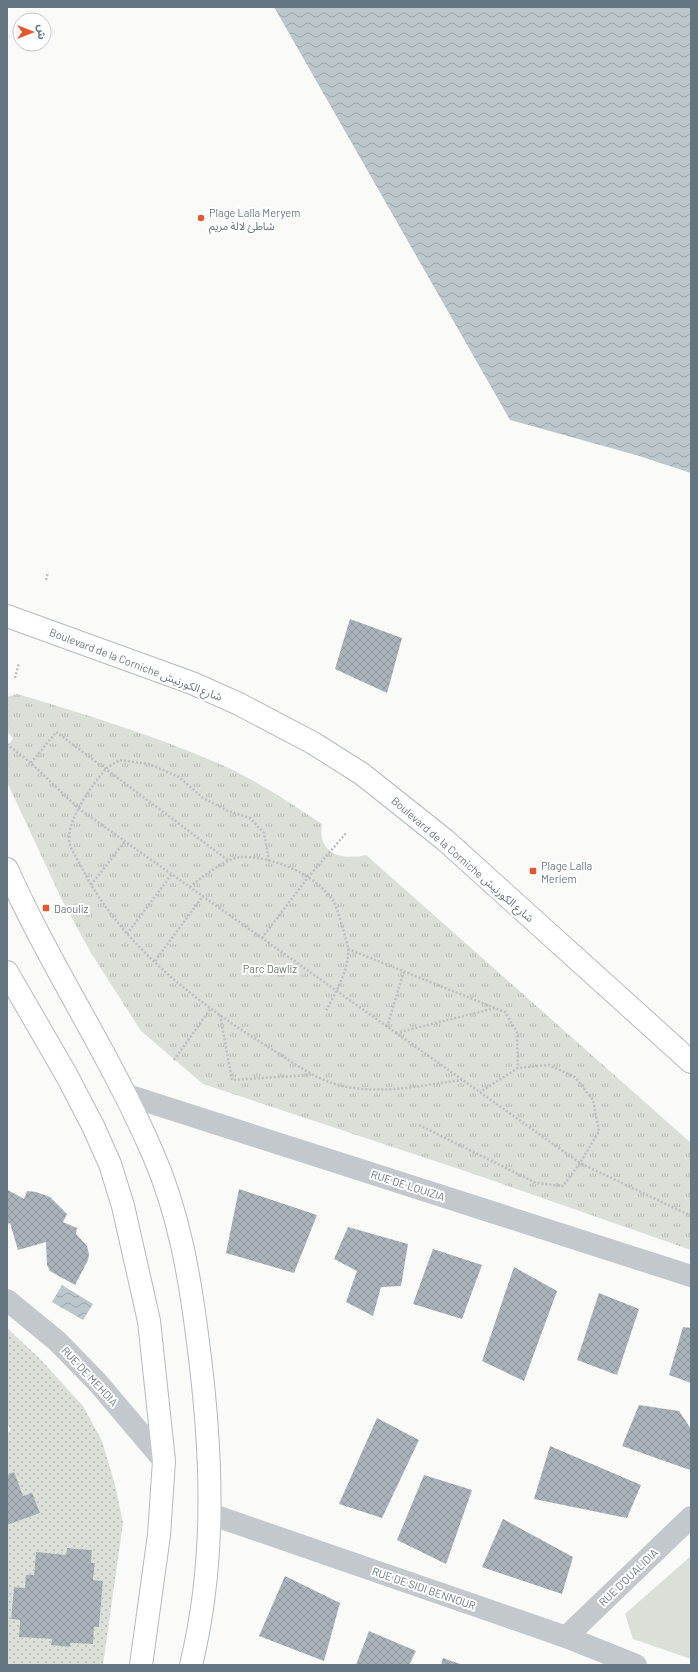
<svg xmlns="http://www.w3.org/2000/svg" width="698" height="1672" font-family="Barlow,'Noto Sans Arabic',sans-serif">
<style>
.grass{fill:#dadfd7}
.park{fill:url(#park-tufts)}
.garden{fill:url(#garden-dots);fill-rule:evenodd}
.water{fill:url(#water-waves)}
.building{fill:url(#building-cross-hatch)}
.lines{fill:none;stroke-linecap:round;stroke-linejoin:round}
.secondary-casing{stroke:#b3babf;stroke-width:24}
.primary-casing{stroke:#b5babe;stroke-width:24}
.path{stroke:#bbbfc2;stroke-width:2.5;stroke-dasharray:2 2;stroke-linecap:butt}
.street{stroke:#c3c8cc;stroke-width:22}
.secondary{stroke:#fff;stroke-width:22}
.primary{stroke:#fff;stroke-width:22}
.poi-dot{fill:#e4572e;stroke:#fff;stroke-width:1.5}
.labels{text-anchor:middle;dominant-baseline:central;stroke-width:4;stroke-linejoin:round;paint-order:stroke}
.poi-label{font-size:11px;fill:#657683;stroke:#fff;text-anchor:start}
.street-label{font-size:11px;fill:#657683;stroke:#fff}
.park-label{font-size:11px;fill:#687a64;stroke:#fff}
</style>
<defs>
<pattern id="park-tufts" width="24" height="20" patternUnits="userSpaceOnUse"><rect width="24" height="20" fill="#dadfd7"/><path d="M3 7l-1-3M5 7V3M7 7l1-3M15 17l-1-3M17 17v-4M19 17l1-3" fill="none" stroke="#b4b9b4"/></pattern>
<pattern id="garden-dots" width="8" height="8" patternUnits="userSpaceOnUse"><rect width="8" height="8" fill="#dadfd7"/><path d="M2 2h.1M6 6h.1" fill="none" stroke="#b4b9b4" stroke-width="1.8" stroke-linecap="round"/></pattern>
<pattern id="water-waves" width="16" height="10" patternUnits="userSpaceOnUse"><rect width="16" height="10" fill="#bbc7cb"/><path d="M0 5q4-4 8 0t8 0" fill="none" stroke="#9ca6aa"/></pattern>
<pattern id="building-cross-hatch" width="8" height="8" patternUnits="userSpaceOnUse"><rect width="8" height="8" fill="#aab3b9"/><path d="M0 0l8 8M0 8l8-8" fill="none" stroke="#8e969c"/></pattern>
</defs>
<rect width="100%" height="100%" fill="#fafaf8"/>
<polygon class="grass" points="691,1556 691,1659 633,1639 625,1614"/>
<path class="park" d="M17,694C85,714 155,736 220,764C256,780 289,802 322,824C317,853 341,861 366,855L691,1143V1250L471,1173L203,1084L141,1031L91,953L61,898L7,782V747L13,738L7,732V697Z"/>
<path class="garden" d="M7,1328L39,1358L83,1406L102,1441L116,1489L123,1523L103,1665H7V1525L40,1513L23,1496L7,1475V1434L11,1429L7,1425ZM67,1548L92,1550L91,1563H95L93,1580L103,1581L99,1627H94L92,1644L70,1643V1647L51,1645L52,1639L19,1637L20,1620L11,1619L14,1587L25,1588L34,1575L36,1553L66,1555Z"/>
<g class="water">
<polygon points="274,7 691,7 691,473 636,455 510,420"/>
<polygon points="62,1285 93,1304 83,1320 52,1302"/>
</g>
<g class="building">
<polygon points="350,619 402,638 387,693 335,669"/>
<polygon points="239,1189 317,1215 294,1273 226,1253"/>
<polygon points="8,1190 24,1199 27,1191 36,1192 50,1197 67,1214 63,1222 77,1228 76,1234 87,1246 89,1254 88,1260 75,1285 50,1271 47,1265 46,1242 18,1250 10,1223 7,1224"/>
<polygon points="348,1227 408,1244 401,1286 381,1287 373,1316 346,1302 357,1271 334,1259"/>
<polygon points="433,1249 482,1265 462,1319 413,1304"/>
<polygon points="514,1267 557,1291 524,1381 482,1361"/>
<polygon points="599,1293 639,1309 617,1375 577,1360"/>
<polygon points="683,1327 691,1328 691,1383 669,1375"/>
<polygon points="639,1405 679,1411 691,1429 690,1470 622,1446"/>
<polygon points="377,1418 419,1440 382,1518 339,1504"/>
<polygon points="550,1446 641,1485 627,1518 534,1499"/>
<polygon points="14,1472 23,1496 32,1493 40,1513 7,1525 7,1475"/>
<polygon points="424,1475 472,1490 446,1564 397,1540"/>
<polygon points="503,1519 573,1557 562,1594 482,1567"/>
<polygon points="67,1548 92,1550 91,1563 95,1563 93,1580 103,1581 99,1627 94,1627 93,1644 70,1643 70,1647 51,1645 52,1639 19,1637 20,1620 11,1619 14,1587 25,1588 26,1575 34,1575 36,1552 66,1555"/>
<polygon points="285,1576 340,1603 324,1661 259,1636"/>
<polygon points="369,1631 416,1651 409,1665 356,1665"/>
<polygon points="443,1658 463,1665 441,1665"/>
</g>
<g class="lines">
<defs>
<g id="secondary">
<path d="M7,869C50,966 111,1056 153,1154C179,1213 190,1278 198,1342C212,1449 217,1559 191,1665"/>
<polyline points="7,972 67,1076 93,1126 110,1164 123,1206 149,1321 164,1461 159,1535 141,1665"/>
</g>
<polyline id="primary" points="7,616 192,683 239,704 313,743 362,774 445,840 691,1062"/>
</defs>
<use href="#secondary" class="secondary-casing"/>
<use href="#primary" class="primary-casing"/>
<g class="path">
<polyline points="46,580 48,572"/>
<polyline points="15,678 19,663"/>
<polyline points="7,744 31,763 78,808 580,1163 691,1216"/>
<polyline points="31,763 56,732 229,861"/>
<path d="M269,861L264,833L250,818L228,811L203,798L179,777L149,764L120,760C115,763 109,766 105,770C91,786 64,824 70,845C73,854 80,863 84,872C125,949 200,1005 273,1050C295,1064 317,1080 342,1086C382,1095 423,1085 462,1080"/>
<polyline points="91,885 125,841"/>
<path d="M190,887C200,878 228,857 241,857C273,856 317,875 334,902C337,907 347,942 348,948C350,968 335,994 326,1011"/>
<polyline points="127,934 172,874"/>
<polyline points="262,938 309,876 347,832"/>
<polyline points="348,949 505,1012 517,1032 518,1068"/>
<polyline points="155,961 203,896"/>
<polyline points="220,1015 232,1080 311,1075"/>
<polyline points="387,1027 404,971"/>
<polyline points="396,1033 495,1008"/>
<polyline points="174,1060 211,1008"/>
<polyline points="419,1125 536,1183 563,1186 580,1163 599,1131 593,1100 575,1077 549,1065 518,1068 480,1092"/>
</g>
<g class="street">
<polyline points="124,1094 691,1276"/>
<polyline points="7,1300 57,1341 98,1383 164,1461"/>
<polyline points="210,1514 566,1637 636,1665"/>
<polyline points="566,1637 691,1517"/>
</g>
<use href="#secondary" class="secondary"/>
<use href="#primary" class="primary"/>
</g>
<g class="poi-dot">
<circle cx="201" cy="218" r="4"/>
<rect x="529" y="867" width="8" height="8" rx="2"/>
<rect x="42" y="904" width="8" height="8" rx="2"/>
</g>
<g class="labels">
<g class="poi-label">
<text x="209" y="212">Plage Lalla Meryem<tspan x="209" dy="13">شاطئ لالة مريم</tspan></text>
<text x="541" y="865">Plage Lalla<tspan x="541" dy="13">Meriem</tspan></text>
<text x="54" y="908">Daouliz</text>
</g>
<g class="street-label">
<text transform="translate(136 664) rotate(21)">Boulevard de la Corniche شارع الكورنيش</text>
<text transform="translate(463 859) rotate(41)">Boulevard de la Corniche شارع الكورنيش</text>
<text transform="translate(408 1185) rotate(18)">RUE DE LOUIZIA</text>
<text transform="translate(90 1376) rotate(47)">RUE DE MEHDIA</text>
<text transform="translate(628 1577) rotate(-44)">RUE D'OUALIDIA</text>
<text transform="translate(424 1588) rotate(19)">RUE DE SIDI BENNOUR</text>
</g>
<g class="park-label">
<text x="270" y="968">Parc Dawliz</text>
</g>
</g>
<rect width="698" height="1672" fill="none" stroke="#657683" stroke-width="16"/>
<g transform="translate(32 32) rotate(90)"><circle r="19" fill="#ffffff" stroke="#c1c8cd"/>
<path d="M0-3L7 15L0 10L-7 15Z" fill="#e4572e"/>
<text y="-6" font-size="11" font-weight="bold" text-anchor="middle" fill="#657683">ش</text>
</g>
</svg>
